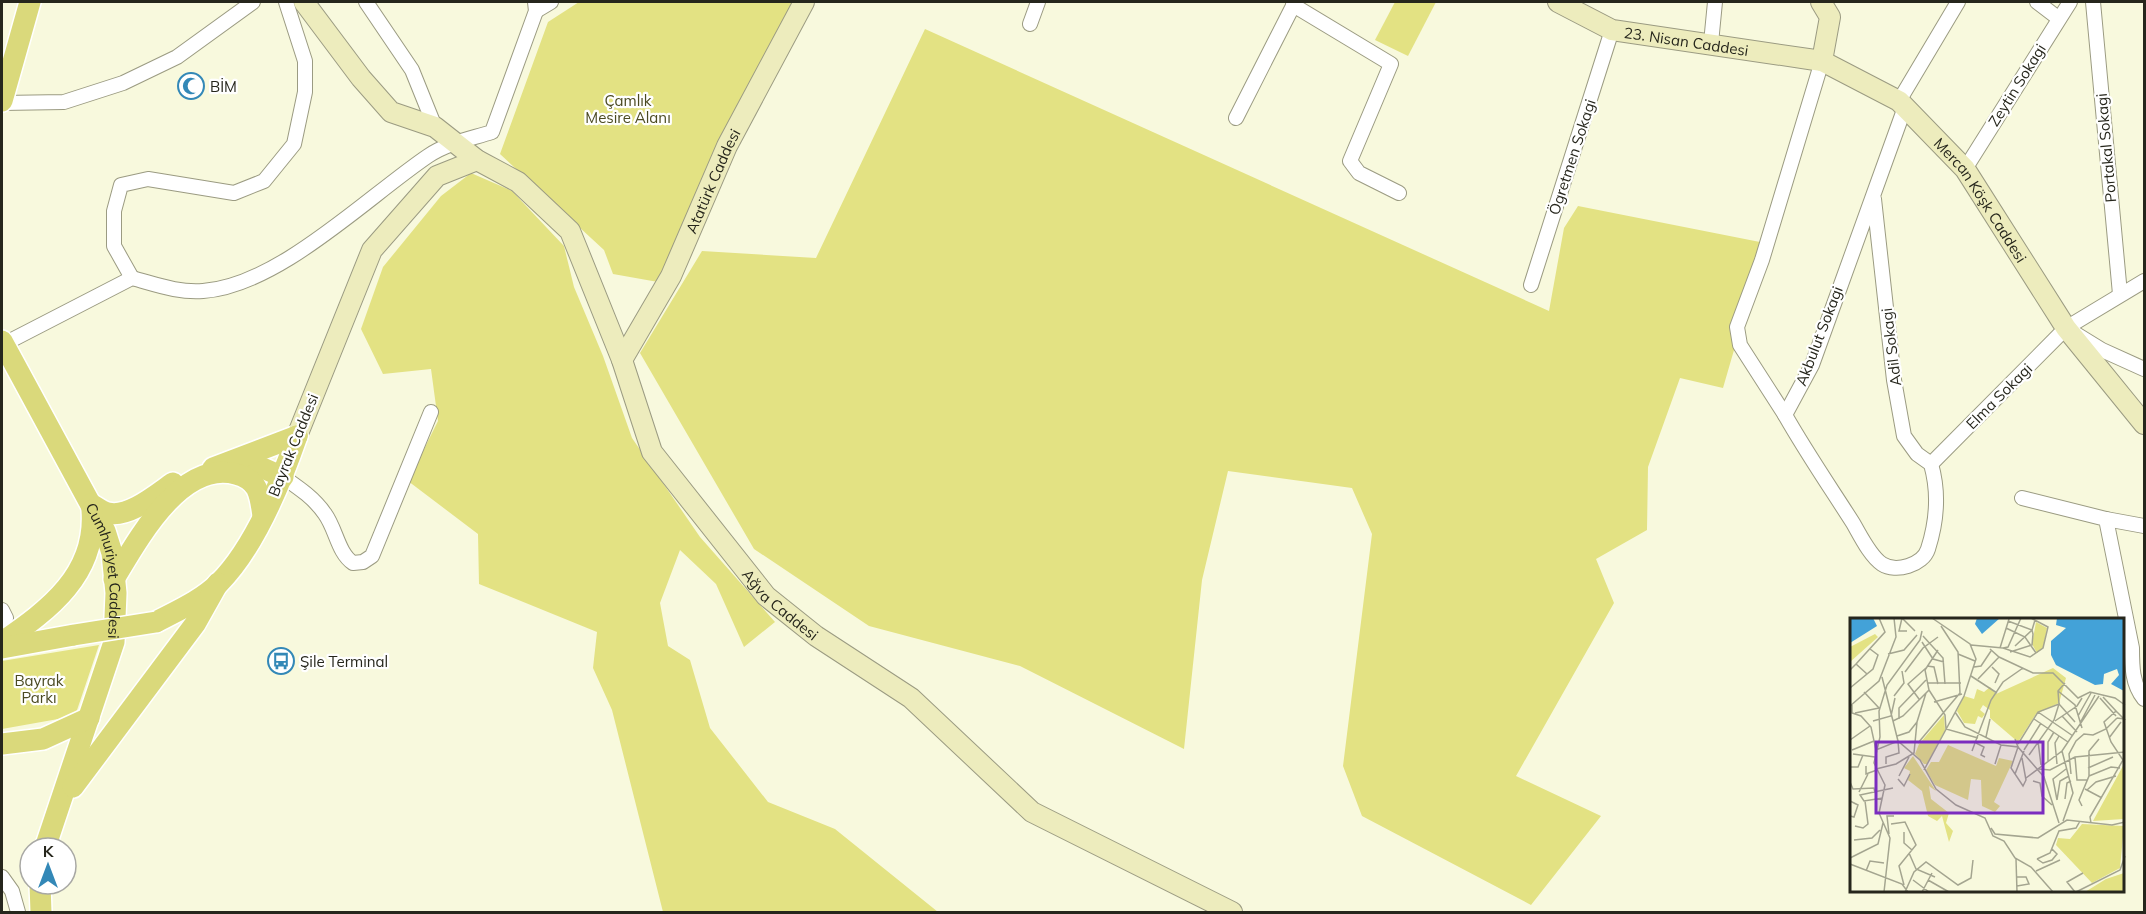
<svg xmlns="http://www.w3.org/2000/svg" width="2146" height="914" font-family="Mulish,sans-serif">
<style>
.green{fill:#e3e283}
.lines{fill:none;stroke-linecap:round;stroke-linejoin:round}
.street-casing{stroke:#9b9b82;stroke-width:16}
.secondary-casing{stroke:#9b9b82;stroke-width:22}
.primary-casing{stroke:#fff;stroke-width:24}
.street{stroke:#fff;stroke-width:14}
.secondary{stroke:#edecbd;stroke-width:20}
.primary{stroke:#dad97b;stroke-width:21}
.primary-bridge-casing{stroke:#fff;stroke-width:24;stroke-linecap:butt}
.primary-bridge{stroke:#dad97b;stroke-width:21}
.labels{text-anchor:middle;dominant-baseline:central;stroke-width:4.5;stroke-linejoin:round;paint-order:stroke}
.street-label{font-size:15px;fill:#26261c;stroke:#fff}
.poi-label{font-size:15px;fill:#26261c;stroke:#fff;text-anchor:start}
.park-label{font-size:15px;fill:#4b4a22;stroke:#fff}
.inset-road{fill:none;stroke:#a4a590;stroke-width:1.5}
.view{fill:#7b2cbf;fill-opacity:0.15;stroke:#7b2cbf;stroke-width:3}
.inset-edge{fill:none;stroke:#26261c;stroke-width:3}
</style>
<rect width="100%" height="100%" fill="#f8f9dd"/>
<g class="green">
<polygon points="579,2 801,2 658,282 613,274 604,250 500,154 548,22"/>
<polygon points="1395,2 1436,2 1408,56 1375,40"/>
<polygon points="925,29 1549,311 1564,228 1578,206 1765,243 1723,388 1680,378 1648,467 1647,530 1596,559 1614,603 1516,776 1601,816 1531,905 1362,816 1343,766 1372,534 1352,488 1228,471 1202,580 1184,749 1020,666 869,626 754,549 640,353 702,251 816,258"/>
<polygon points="471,173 512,191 564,246 574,287 603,356 632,438 700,537 775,622 744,647 716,584 680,550 660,603 668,646 690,660 710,728 768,802 835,829 938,912 663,912 612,710 593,668 597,632 479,584 478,534 408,481 438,421 431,369 383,374 361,329 383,267 441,196"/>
<polygon points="99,645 75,716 2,729 2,661"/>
</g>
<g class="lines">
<defs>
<g id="street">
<polyline points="366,2 412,70 435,127"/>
<polyline points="2037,2 2058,18"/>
<polyline points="2093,2 2120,294"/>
<polyline points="1293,5 1391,64 1350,161 1359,173 1399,193"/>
<polyline points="536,11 551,2"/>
<polyline points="1030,24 1038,2"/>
<polyline points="1711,43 1715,2"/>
<polyline points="1899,101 1958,2"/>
<polyline points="2,103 64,102 123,83 177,57 253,2"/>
<polyline points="1236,118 1295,2"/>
<polyline points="1965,169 2070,2"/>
<path d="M1874,199L1894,380L1904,436L1917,454L1931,464C1939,492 1937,521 1928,549C1923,565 1896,573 1882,564C1870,556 1860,535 1853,523C1830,487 1806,452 1785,415L1812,365L1905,107"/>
<polyline points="132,278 114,246 114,211 121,185 148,179 234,193 264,181 294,144 305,92 305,61 286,2"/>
<polyline points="1531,285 1612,30"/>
<polyline points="2076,334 2102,350 2144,369"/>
<path d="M4,344L132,278C155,284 178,293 203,291C278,286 366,198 428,156C447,143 470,139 492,132L536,11L535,2"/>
<polyline points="1785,415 1740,345 1737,327 1762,260 1822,61"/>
<polyline points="1931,464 2066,328 2144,281"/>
<path d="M283,477C299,488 314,498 325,514C336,529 338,553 353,563L363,562L372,556L431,412"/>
<path d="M2022,498L2106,519L2132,648C2132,666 2132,684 2144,699"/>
<polyline points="2106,519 2144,526"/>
<polyline points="2,610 6,618 2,630"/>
<polyline points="2,877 12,891 18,912"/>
</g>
<g id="secondary">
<path id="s1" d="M304,2L361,78L391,112L435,127L477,160L518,182L570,231L622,360L652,452L766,596L816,636L911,698L1032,812L1232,912"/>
<path id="s2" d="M1558,2L1612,30L1822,61"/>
<path id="s3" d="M1821,2L1830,17L1822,61L1899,101L1965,169L2066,328L2144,424"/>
<path id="s4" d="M622,360L671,276L727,146L804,2"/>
<polyline points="297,436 372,250 437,176 477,160"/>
</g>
<g id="primary">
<polyline points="2,101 30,2"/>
<path id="s5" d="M2,341L105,531L112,553L116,593L114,642L45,848"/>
<polyline points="232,464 256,465 283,477"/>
<polyline points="213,468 297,436"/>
<path d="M91,504C96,507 103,512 108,513C129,518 157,494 173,483"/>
<path d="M114,579C137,541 181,459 236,474C259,480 260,495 263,516"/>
<path d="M156,622C177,611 202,600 219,583C254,548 281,482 297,436"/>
<path d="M2,642C49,610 97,574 92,510"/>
<polyline points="2,648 74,635"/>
<polyline points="2,744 43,739 89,718"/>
<polyline points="73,787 195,624 218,583"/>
<polyline points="40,884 41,912"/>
</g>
</defs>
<use href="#street" class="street-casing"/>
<use href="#secondary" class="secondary-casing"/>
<use href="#primary" class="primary-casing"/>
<use href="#street" class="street"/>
<use href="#secondary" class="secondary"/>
<use href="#primary" class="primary"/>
<defs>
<polyline id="primary-bridge" points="74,635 156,622"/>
</defs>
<use href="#primary-bridge" class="primary-bridge-casing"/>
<use href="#primary-bridge" class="primary-bridge"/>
</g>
<defs>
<symbol id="mosque-ring" viewBox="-11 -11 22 22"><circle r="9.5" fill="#fff" stroke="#3388b7" stroke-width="1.5"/><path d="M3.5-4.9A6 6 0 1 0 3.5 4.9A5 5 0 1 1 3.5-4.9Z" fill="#3388b7"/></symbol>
<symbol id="bus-ring" viewBox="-11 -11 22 22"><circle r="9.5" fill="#fff" stroke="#3388b7" stroke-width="1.5"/><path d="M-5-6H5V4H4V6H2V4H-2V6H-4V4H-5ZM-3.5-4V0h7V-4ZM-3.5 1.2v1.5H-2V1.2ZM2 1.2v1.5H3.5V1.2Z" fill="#3388b7"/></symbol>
</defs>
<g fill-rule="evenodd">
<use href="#mosque-ring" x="176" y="71" width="30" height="30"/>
<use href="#bus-ring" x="266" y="646" width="30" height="30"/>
</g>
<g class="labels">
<g class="street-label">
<text stroke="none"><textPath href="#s2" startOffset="136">23. Nisan Caddesi</textPath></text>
<text transform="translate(2017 85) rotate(-58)">Zeytin Sokagi</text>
<text transform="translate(2106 148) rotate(-95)">Portakal Sokagi</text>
<text transform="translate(1572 157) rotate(-72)">Ögretmen Sokagi</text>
<text stroke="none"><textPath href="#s4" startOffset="201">Atatürk Caddesi</textPath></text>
<text stroke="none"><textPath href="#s3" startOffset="278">Mercan Köşk Caddesi</textPath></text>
<text transform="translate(1819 336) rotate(-69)">Akbulut Sokagi</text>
<text transform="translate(1891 347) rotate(-97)">Adil Sokagi</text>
<text transform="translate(1999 396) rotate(-45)">Elma Sokagi</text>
<text transform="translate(293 445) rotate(-68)">Bayrak Caddesi</text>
<text stroke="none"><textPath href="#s5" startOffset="255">Cumhuriyet Caddesi</textPath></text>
<text stroke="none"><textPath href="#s1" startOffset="794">Ağva Caddesi</textPath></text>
</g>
<g class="poi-label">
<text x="210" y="86">BİM</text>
<text x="300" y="661">Şile Terminal</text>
</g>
<g class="park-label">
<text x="628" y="100">Çamlık<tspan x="628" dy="17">Mesire Alanı</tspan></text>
<text x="39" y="680">Bayrak<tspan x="39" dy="17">Parkı</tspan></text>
</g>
</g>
<g transform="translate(1850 618)">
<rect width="274" height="274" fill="#f8f9dd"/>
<path d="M186,4L197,10L193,30L187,35L182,26ZM25,16L28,19L0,44V29ZM203,50L216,60L209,85L186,96L168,124L140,100V92L133,87L130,92L135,96L132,100L128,98L125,106L114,105L107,93L114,78L124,81L127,71L134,74L140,69L146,76ZM94,97L95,112L77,146H74L65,136L69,126ZM98,127L146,148L149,140L163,143L144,184L150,188L145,194L132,188L131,162L121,161L118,182L85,167L76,152L81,144H89ZM63,138L86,173L79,168L81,181L99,195L96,205L103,213L99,224L92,198L87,203L78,198L72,173L58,162L60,153L54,150ZM274,146V201L243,203ZM232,206L274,208L270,250L242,265L206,227L208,220L220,221ZM274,255V274H235L256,261Z" fill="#e3e283"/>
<path d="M0,0H23L27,8L0,25ZM127,0H150L132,16L125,6ZM207,0H274V73L261,66L269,57L267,51L254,56L253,66L245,67L206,47L201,37V23L216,10L206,7Z" fill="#43a2d8"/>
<path class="inset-road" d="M52,0L49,13H57M52,0L65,13M158,3L182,12L183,16L182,27L160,34M156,10L175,19L186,35M73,18L93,40L95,66M72,24L83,41L94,44M121,27L153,30L180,39L193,30L198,9L181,0M165,28L182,12L185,2M150,30L159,1M153,30L158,29L171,0M140,31L149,39L183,55H203L228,80L240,74L265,80L275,87M38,36L54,32L67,17M108,36L125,43M6,46L35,14L29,0M77,48L84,49L88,66M124,49L131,48L141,33M142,49L149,56L145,65M0,52L6,46L17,56M55,54L73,30L88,19M121,58L147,75M32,59L48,123L70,142L86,171L106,187L135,200L143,218L154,223L165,240L181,249L203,274M128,61L149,39M78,65H111M215,65L208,73L209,86L225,104M0,70L23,51L28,37L20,31M79,72L95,97L96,111L128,120M208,73L225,87L232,110M14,74L29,90M44,78L54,65L52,53M250,80L266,98M69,81L58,66L76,50M84,84L112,76M2,87V95L11,98L21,109L26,132L48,123L49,135L36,139V146M0,88L29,63L46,19L44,0M266,93L274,101L267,100M105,94L115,109L151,127L168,129L161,150L165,156M188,94L223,118M5,95L29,90M212,98L227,114M228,98L241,75M49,101V90L76,62M184,101L218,124M23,103L41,98L45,80M43,103L53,98L79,72L75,52L88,32M205,103L227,88L232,80M230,105L245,77M47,118L59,114L67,104M136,119L140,101M259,120L271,104M165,121L168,129L194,159L209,205M0,122L20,108M188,123L191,147M68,125L110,75L108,34L91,8M126,125L134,129L131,137L135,139M168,126L188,94L209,86L204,102L179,137M2,132L24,123M174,132L191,105M122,133L141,82L153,64L173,50M212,133L223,175L213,203M3,136L25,139M225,139L227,162H237M172,140L176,162L173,168L165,156L174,133M198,143V124L204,114M145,146L151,127M207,146L205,125L209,118M16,148V156L27,152M0,149H8L13,137M238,150L263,139M26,151L46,146L64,135L67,104L76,75M189,151L200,152L225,139L275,134M74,152L114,78L126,41L120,26L82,0M221,156L219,136L226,123L234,116L243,117L256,111L267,100M49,158L59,139M239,158L261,149L270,150M176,160L212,133L249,78M48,161L54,168L60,156M183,163L190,165L192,178L202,187M0,164L3,171L24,170L25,175M235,171L252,180M237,172L246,164L266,158M9,174L18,156M33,180L14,183L10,177L43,170M215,181L217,165L221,163M207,182L203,161L216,151M207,182L210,163L219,158M0,183L8,187L4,199L0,198M232,188L229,182L239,158V133L249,121M241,205L240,199L273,142L261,124L254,104L266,93L253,79M41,206L55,204L66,227L49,248L54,267M5,208L13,210L18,206L15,183M141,210L145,216L188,220L217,202L262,207L275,204M54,214V225L62,232M39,216L37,198H44M4,222L22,220L30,212M59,235L66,251L85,259M0,240L28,226L33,205M166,241L167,274M187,241L200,235L209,213L226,210L230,203M187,241L193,245L202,242L207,236L202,231M0,246L52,266L58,274M16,253L20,243L34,245M186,253L210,242M166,259H176L179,266L167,268M63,262L79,274M78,262L99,274M34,274L40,220L29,195L35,167L24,145L30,119L29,93L37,67L70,22L72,13M55,274L64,254L76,244L108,267L121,260L123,242M72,274L82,255M225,274L217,264L233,255M226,274L270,252L275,238"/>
<path class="view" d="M26,124H193V195H26Z"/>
<rect width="274" height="274" class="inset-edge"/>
</g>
<rect width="2146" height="914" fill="none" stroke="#26261c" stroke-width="6"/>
<g transform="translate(48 866)"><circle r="28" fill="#ffffff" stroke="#a8a8a4" stroke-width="1.5"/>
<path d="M0-4.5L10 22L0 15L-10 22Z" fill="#3388b7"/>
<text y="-9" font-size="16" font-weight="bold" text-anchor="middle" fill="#26261c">K</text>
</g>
</svg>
